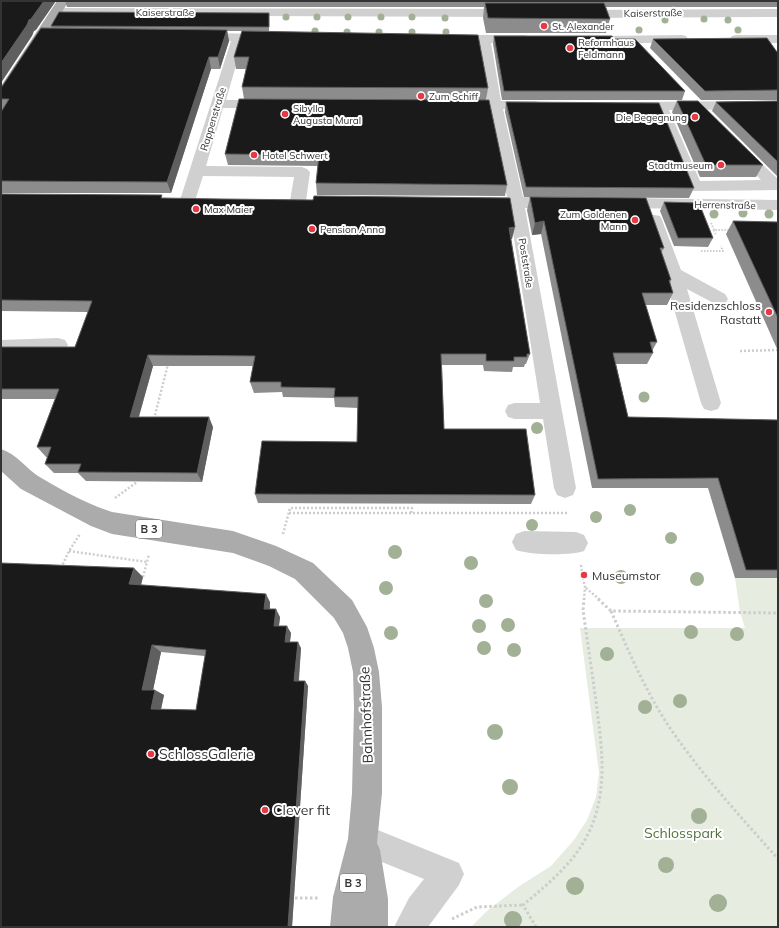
<svg xmlns="http://www.w3.org/2000/svg" width="779" height="928" font-family="Mulish,sans-serif">
<style>
.green{fill:#e6ecdf}
.lines{fill:none;stroke-linecap:round;stroke-linejoin:round}
.path-far2{stroke:#cdcdcd;stroke-width:2;stroke-dasharray:1.5 1.5;stroke-linecap:butt}
.path-far1{stroke:#cdcdcd;stroke-width:2.5;stroke-dasharray:2 2;stroke-linecap:butt}
.path{stroke:#cdcdcd;stroke-width:3;stroke-dasharray:2.5 2.5;stroke-linecap:butt}
.minor{fill:#d0d0d0;fill-rule:evenodd}
.major{fill:#ababab;fill-rule:evenodd}
.tree{fill:#a2b095}
.wall{fill:#8c8c8c;fill-rule:evenodd}
.shaded-wall{fill:#5f5f5f}
.building{fill:#1a1a1a;stroke:#5f5f5f;fill-rule:evenodd}
.poi-dot{fill:#e63946;stroke:#fff;stroke-width:1.5}
.labels{text-anchor:middle;dominant-baseline:central;stroke-width:4;stroke-linejoin:round;paint-order:stroke}
.far-street-label{font-size:10px;fill:#333;stroke:#fff}
.far-poi-label{font-size:10px;fill:#333;stroke:#fff;text-anchor:start}
.shield{fill:#fff;stroke:#707070;stroke-width:1}
.shield-label{font-size:11px;font-weight:bold;fill:#333}
.poi-label{font-size:12px;fill:#333;stroke:#fff;text-anchor:end}
.near-street-label{font-size:14px;fill:#333;stroke:#fff}
.near-poi-label{font-size:14px;fill:#333;stroke:#fff;text-anchor:start}
.near-park-label{font-size:14px;fill:#56703f;stroke:#fff}
</style>
<rect width="100%" height="100%" fill="#fff"/>
<polygon class="green" points="735,578 778,578 778,927 471,927 487,911 518,887 551,866 574,840 587,820 596,797 599,773 580,628 745,628 740,612"/>
<g class="lines">
<g class="path-far2">
<polyline points="711,223 714,230 730,230"/>
<polyline points="714,230 716,235"/>
<polyline points="701,251 723,251 721,246"/>
</g>
<g class="path-far1">
<polyline points="740,351 777,350"/>
<polyline points="154,419 168,364"/>
<polyline points="115,498 137,482"/>
<polyline points="289,513 569,513"/>
<polyline points="283,534 290,508 412,508 411,513"/>
<polyline points="69,551 147,562"/>
<polyline points="581,565 582,572"/>
<polyline points="61,568 69,551 80,534"/>
<polyline points="143,577 149,554"/>
<polyline points="583,578 585,587 584,600"/>
<polyline points="586,588 600,600"/>
</g>
<g class="path">
<polyline points="598,599 611,611 778,613"/>
<path d="M611,611C628,650 645,690 668,725C700,773 740,816 778,859"/>
<polyline points="295,898 318,898"/>
<polyline points="452,919 477,907 523,905"/>
<path d="M536,927L523,905C547,885 574,863 588,834C610,790 601,741 595,694C591,666 587,638 583,610L584,599"/>
</g>
<g class="minor">
<polygon points="56,8 513,9 517,10 519,13 517,16 513,17 52,15 50,12 52,9"/>
<polygon points="778,9 778,17 577,18 573,17 571,14 573,11 577,10"/>
<polygon points="198,33 270,34 274,35 276,38 274,41 243,41 226,100 267,100 272,101 274,104 272,107 267,108 223,108 206,166 302,167 307,169 310,172 306,201 304,205 298,206 292,205 290,201 294,177 203,176 194,204 188,205 182,204 180,200 231,41 194,40 192,37 194,34"/>
<polygon points="448,35 524,35 528,36 530,39 528,42 524,43 491,43 501,101 535,101 540,102 542,105 540,108 535,109 503,109 523,197 558,198 564,199 566,203 564,207 558,208 525,208 576,488 573,495 565,498 557,495 554,488 543,419 515,419 508,417 505,411 508,405 515,403 540,403 509,207 474,206 472,202 474,198 480,197 507,197 489,109 456,108 454,105 456,102 487,101 478,43 444,42 442,39 444,36"/>
<polygon points="682,35 686,36 688,39 686,42 604,44 600,43 598,40 600,37 604,36"/>
<polygon points="736,35 778,35 778,43 732,42 730,39 732,36"/>
<polygon points="778,101 778,109 669,110 700,181 761,180 732,150 734,147 739,146 744,147 778,179 778,190 694,191 688,189 655,110 626,109 624,106 626,103 631,102"/>
<polygon points="618,198 778,200 778,210 618,208 612,207 610,203 612,199"/>
<polygon points="654,215 660,216 662,220 681,270 725,294 728,299 725,304 719,306 687,289 721,403 718,409 711,411 704,409 701,403 664,274 646,220 648,216"/>
<polygon points="58,338 65,340 68,345 65,350 58,352 1,354 1,340"/>
<path d="M524,531L576,532L584,535L588,543L584,551C570,556 530,555 516,550L512,542L516,534Z"/>
<polygon points="363,824 459,863 464,874 459,885 428,927 394,927 409,898 424,879 352,850 348,839 352,828"/>
</g>
<g class="major">
<polygon points="57,1 69,1 8,96 6,99 1,100 1,86"/>
<path d="M1,449C16,454 25,467 38,476C61,490 87,504 112,512L233,531L276,546L313,563L352,600L367,627L374,648L379,672L382,707V793L377,843L380,850L388,899V927H330L333,897L348,839L352,793L354,707L353,672L348,648L343,633L334,618L295,579L269,566L233,553L112,534L91,526L21,489L1,471Z"/>
</g>
</g>
<g class="tree">
<circle cx="286" cy="17" r="3.5"/>
<circle cx="317" cy="17" r="3.5"/>
<circle cx="348" cy="17" r="3.5"/>
<circle cx="381" cy="17" r="3.5"/>
<circle cx="412" cy="17" r="3.5"/>
<circle cx="445" cy="18" r="3.5"/>
<circle cx="704" cy="19" r="3.5"/>
<circle cx="665" cy="20" r="3.5"/>
<circle cx="728" cy="20" r="3.5"/>
<circle cx="639" cy="30" r="3.5"/>
<circle cx="738" cy="30" r="3.5"/>
<circle cx="315" cy="31" r="3.5"/>
<circle cx="347" cy="32" r="3.5"/>
<circle cx="379" cy="32" r="3.5"/>
<circle cx="412" cy="32" r="3.5"/>
<circle cx="446" cy="32" r="3.5"/>
<circle cx="743" cy="213" r="4.5"/>
<circle cx="714" cy="214" r="4.5"/>
<circle cx="769" cy="214" r="4.5"/>
<circle cx="644" cy="397" r="5.5"/>
<circle cx="537" cy="428" r="6"/>
<circle cx="630" cy="510" r="6"/>
<circle cx="596" cy="517" r="6"/>
<circle cx="532" cy="525" r="6"/>
<circle cx="671" cy="538" r="6"/>
<circle cx="395" cy="552" r="7"/>
<circle cx="471" cy="563" r="7"/>
<circle cx="621" cy="577" r="7"/>
<circle cx="697" cy="579" r="7"/>
<circle cx="386" cy="588" r="7"/>
<circle cx="486" cy="601" r="7"/>
<circle cx="508" cy="625" r="7"/>
<circle cx="479" cy="626" r="7"/>
<circle cx="691" cy="632" r="7"/>
<circle cx="391" cy="633" r="7"/>
<circle cx="737" cy="634" r="7"/>
<circle cx="484" cy="648" r="7"/>
<circle cx="514" cy="650" r="7"/>
<circle cx="607" cy="654" r="7"/>
<circle cx="680" cy="701" r="7"/>
<circle cx="645" cy="707" r="7"/>
<circle cx="495" cy="732" r="8"/>
<circle cx="510" cy="787" r="8"/>
<circle cx="699" cy="816" r="8"/>
<circle cx="666" cy="865" r="8"/>
<circle cx="575" cy="886" r="9"/>
<circle cx="718" cy="903" r="9"/>
<circle cx="513" cy="920" r="9"/>
</g>
<g class="wall">
<polygon points="65,1 778,1 778,7 606,7 610,19 606,33 486,33 483,18 484,7 67,7"/>
<polygon points="269,13 269,31 488,88 486,100 507,185 505,196 317,195 316,183 318,166 228,165 225,154 244,99 242,87 246,69 236,69 234,57 242,31 227,31 229,41 220,69 211,69 171,193 1,193 1,112 2,111 1,111 1,88 52,28 51,26"/>
<polygon points="494,36 614,39 685,91 682,100 502,100 493,44"/>
<polygon points="653,39 778,53 778,100 701,100 650,48"/>
<polygon points="677,101 763,165 756,177 700,177 672,112"/>
<polygon points="778,101 778,177 712,111 716,102"/>
<polygon points="506,102 694,188 689,198 524,197 505,112"/>
<polygon points="1,194 164,198 512,239 511,239 530,354 526,364 525,364 524,367 513,367 512,372 484,371 483,365 442,365 444,429 535,495 531,504 258,503 255,494 357,442 358,408 335,407 334,398 283,397 282,392 254,393 250,382 253,366 153,366 139,417 213,427 202,482 86,481 78,473 54,473 45,464 47,457 46,457 37,447 55,399 1,399 1,347 75,347 88,312 1,311"/>
<polygon points="530,197 664,248 661,253 671,280 670,283 673,293 667,305 645,305 657,342 652,351 653,353 647,364 616,364 628,417 778,420 778,578 735,578 708,488 592,488 541,234 532,235 527,210"/>
<polygon points="664,202 713,238 708,247 674,246 660,211"/>
<polygon points="733,221 778,222 778,351 726,234"/>
<path d="M143,577L141,585L270,602V609L280,617L279,626L291,633L290,642L301,648L299,681H305L308,686L292,927H1ZM161,652L205,656L196,710L161,709L164,695L153,690Z"/>
</g>
<g class="shaded-wall">
<polygon points="44,1 56,1 36,30 34,31 32,36 1,83 1,63 29,20"/>
<polygon points="227,30 229,41 220,69 218,57"/>
<polygon points="209,57 211,69 171,193 167,182"/>
<polygon points="544,221 541,234 532,235 535,223"/>
<polygon points="515,227 512,239 506,240 509,228"/>
<polygon points="148,355 153,366 136,426 130,417"/>
<polygon points="209,417 213,427 202,482 197,473"/>
<polygon points="134,568 143,577 139,592 129,584"/>
<polygon points="266,594 270,602 269,617 264,609"/>
<polygon points="276,609 280,617 278,633 274,626"/>
<polygon points="287,626 291,633 289,649 285,642"/>
<polygon points="298,642 301,648 298,687 294,681"/>
<polygon points="152,645 161,652 152,695 142,690"/>
<polygon points="305,681 308,686 292,927 288,927"/>
<polygon points="155,690 164,695 160,714 151,709"/>
</g>
<g class="building">
<polygon points="1,1 44,1 31,19 29,20 27,25 1,63"/>
<polygon points="485,3 604,3 610,19 488,18"/>
<polygon points="59,12 269,13 269,27 51,26"/>
<polygon points="41,28 227,30 218,57 209,57 167,182 1,181 1,112 9,99 1,99 1,88"/>
<polygon points="242,31 478,35 488,88 242,87 249,57 234,57"/>
<polygon points="494,36 612,36 614,39 635,39 685,91 504,91"/>
<polygon points="767,38 777,52 778,53 778,90 705,91 653,39"/>
<polygon points="239,99 489,100 507,185 316,183 319,155 225,154"/>
<polygon points="677,101 698,101 763,165 706,165"/>
<polygon points="778,101 778,162 716,102"/>
<polygon points="506,102 659,103 694,188 526,187"/>
<polygon points="1,194 162,195 161,198 222,199 313,200 314,196 510,198 515,227 509,228 530,354 527,354 527,357 514,357 514,361 486,361 486,354 441,354 444,429 526,429 535,495 255,494 262,441 357,442 358,397 334,397 335,388 281,387 281,382 250,382 255,356 148,355 130,417 209,417 197,473 78,472 81,464 45,464 51,447 37,447 59,389 1,389 1,347 75,347 92,301 1,300"/>
<polygon points="530,197 646,198 664,248 660,248 671,280 669,280 673,293 642,293 657,342 650,342 653,353 613,353 628,417 778,420 778,570 746,570 718,478 598,479 544,221 535,223"/>
<polygon points="664,202 699,203 713,238 678,238"/>
<polygon points="733,221 778,222 778,318"/>
<path d="M1,563L134,568L129,584L266,594L264,609H276L274,626H287L285,642H298L294,681H305L288,927H1ZM152,645L206,650L196,710L151,709L155,690H142Z"/>
</g>
<g class="poi-dot">
<circle cx="544" cy="26" r="4"/>
<circle cx="570" cy="48" r="4"/>
<circle cx="421" cy="96" r="4"/>
<circle cx="285" cy="114" r="4"/>
<circle cx="695" cy="117" r="4"/>
<circle cx="254" cy="155" r="4"/>
<circle cx="721" cy="165" r="4"/>
<circle cx="196" cy="209" r="4"/>
<circle cx="635" cy="220" r="4"/>
<circle cx="312" cy="229" r="4"/>
<circle cx="769" cy="312" r="4"/>
<circle cx="584" cy="575" r="4"/>
<circle cx="151" cy="754" r="4"/>
<circle cx="265" cy="810" r="4"/>
</g>
<g class="labels">
<g class="far-street-label">
<text x="165" y="12">Kaiserstraße</text>
<text transform="translate(653 13) rotate(-1)">Kaiserstraße</text>
<text transform="translate(213 119) rotate(-73)">Rappenstraße</text>
<text transform="translate(725 205) rotate(1)">Herrenstraße</text>
<text transform="translate(526 263) rotate(81)">Poststraße</text>
</g>
<g class="far-poi-label">
<text x="552" y="26">St. Alexander</text>
<text x="578" y="42">Reformhaus<tspan x="578" dy="12">Feldmann</tspan></text>
<text x="429" y="96">Zum Schiff</text>
<text x="293" y="108">Sibylla<tspan x="293" dy="12">Augusta Mural</tspan></text>
<text x="687" y="117" text-anchor="end">Die Begegnung</text>
<text x="262" y="155">Hotel Schwert</text>
<text x="713" y="165" text-anchor="end">Stadtmuseum</text>
<text x="204" y="209">Max Maier</text>
<text x="627" y="214" text-anchor="end">Zum Goldenen<tspan x="627" dy="12">Mann</tspan></text>
<text x="320" y="229">Pension Anna</text>
</g>
<g class="shield">
<rect x="136" y="520" width="26" height="18" rx="3"/>
<rect x="340" y="874" width="26" height="18" rx="3"/>
</g>
<g class="shield-label">
<text x="149" y="529">B 3</text>
<text x="353" y="883">B 3</text>
</g>
<g class="poi-label">
<text x="761" y="305">Residenzschloss<tspan x="761" dy="14">Rastatt</tspan></text>
<text x="592" y="575" text-anchor="start">Museumstor</text>
</g>
<g class="near-street-label">
<text transform="translate(366 715) rotate(-92)">Bahnhofstraße</text>
</g>
<g class="near-poi-label">
<text x="159" y="754">SchlossGalerie</text>
<text x="273" y="810">Clever fit</text>
</g>
<g class="near-park-label">
<text x="683" y="833">Schlosspark</text>
</g>
</g>
<rect width="779" height="928" fill="none" stroke="#333333" stroke-width="4"/>
</svg>
